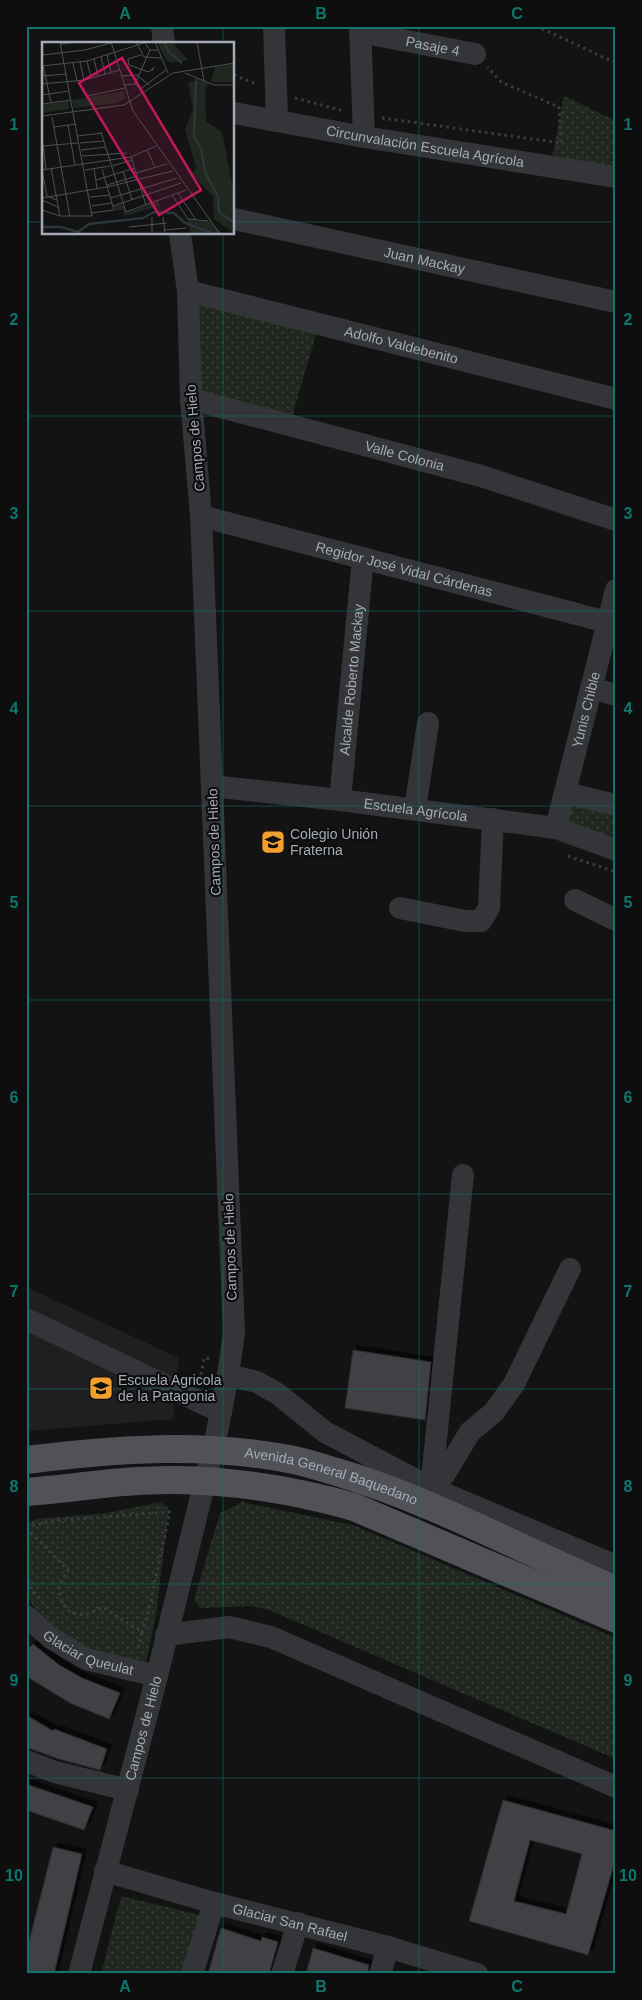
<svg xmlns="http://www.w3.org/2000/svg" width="642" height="2000" font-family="Helvetica,sans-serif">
<defs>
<pattern id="grass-dots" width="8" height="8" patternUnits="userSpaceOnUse" patternTransform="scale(1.25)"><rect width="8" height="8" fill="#1f271f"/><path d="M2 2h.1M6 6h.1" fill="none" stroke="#3d443d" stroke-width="1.8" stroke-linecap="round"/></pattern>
<filter id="shadow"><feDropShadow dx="4.5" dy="-4.5" stdDeviation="0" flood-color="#0009"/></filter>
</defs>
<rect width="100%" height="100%" fill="#131314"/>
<path fill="#1f1f21" d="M26 1287 179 1358 173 1419 26 1431Z"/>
<path fill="url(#grass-dots)" d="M564 96 616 121V167L552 158Z
M193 298 317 331 292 417 197 393Z
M572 805 616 812V841L575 827 569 820Z
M160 1502 168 1508V1516L156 1615 145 1667 120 1665 52 1628 33 1607 26 1592V1524L37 1519 107 1513Z
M242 1502 353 1525 616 1638V1759L269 1610 252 1606 200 1608 194 1599 220 1513Z
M121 1896 204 1916 185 1974H101Z"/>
<path fill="#3f4144" stroke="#2d2d30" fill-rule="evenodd" filter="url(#shadow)" d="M353 1350 431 1362 425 1420 345 1408Z
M33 1644 59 1665 82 1678 120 1693 109 1719 70 1703 26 1676V1651Z
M26 1715 53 1731 54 1729 107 1749 100 1770 59 1759 26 1747Z
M26 1784 93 1807 84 1830 26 1810Z
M503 1800 616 1831V1857L588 1955 469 1921ZM530 1840 582 1854 566 1914 514 1901Z
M53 1847 82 1854 54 1974H26V1954Z
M221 1928 261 1941 262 1937 278 1942 269 1974H208Z
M313 1948 369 1965 367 1974H306Z"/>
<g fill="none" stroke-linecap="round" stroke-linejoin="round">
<path stroke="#3a3c40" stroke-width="3" stroke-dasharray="2.5 4" stroke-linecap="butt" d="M536 26 616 63
M234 75 258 85
M295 98 344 111
M382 118 561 143 559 107 501 82 487 67
M568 856 616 872
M200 1381 204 1358 212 1359
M26 1527 51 1521 170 1512 148 1613 142 1632
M26 1528 68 1570 59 1586C59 1614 81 1622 102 1607L142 1632 137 1652
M26 1574 31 1589 43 1603"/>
<g stroke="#343539" stroke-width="22">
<path d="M162 26 164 44"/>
<path d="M274 26 277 121"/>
<path d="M360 26 364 137"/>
<path id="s1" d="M360 32 475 54"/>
<path id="s2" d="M234 113 364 137 616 177"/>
<path id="s3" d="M234 219 616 302"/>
<path id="s4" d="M188 291 616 399"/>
<path id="s5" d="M191 399 481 476 616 520"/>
<path id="s6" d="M201 516 607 622"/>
<path d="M591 688 616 695"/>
<path id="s7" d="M212 786 340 800 556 828 616 850"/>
<path d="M565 793 616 805"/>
<path id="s8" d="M340 800 363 558"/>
<path d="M415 809 428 723"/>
<path id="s9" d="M556 828 616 590"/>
<path d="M575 900 616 920"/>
<path d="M400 908 465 921H481L489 908 493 819"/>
<path d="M26 1319 221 1412"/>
<path d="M228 1375 257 1382 278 1394 325 1432 431 1488 616 1566"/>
<path d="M431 1488 463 1175"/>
<path d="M431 1488 444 1475 470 1432 494 1412 514 1384 570 1269"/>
<path id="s10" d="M26 1616 51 1638 86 1659 157 1676"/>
<path d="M166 1635 229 1627 271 1637 616 1787"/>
<path d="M26 1761 55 1772 128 1790"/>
<path id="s11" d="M105 1871 214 1903 388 1947 477 1974"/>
<path id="s12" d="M79 1974 157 1676 217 1432 228 1375 234 1333 201 516 191 399 188 291 180 234"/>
<path d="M192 1974 214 1903"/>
<path d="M282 1974 298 1923"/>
<path d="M380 1974 388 1947"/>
</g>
<g stroke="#505258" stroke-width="28">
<path id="s13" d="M26 1460C115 1449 206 1442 294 1460 308 1463 323 1468 337 1472 434 1501 523 1551 616 1590"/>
<path d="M26 1492C76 1488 128 1479 178 1480 238 1481 297 1491 354 1507L616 1619"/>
</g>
</g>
<path fill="none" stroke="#0f766e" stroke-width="1" stroke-opacity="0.55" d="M223 26V44M419 26V1974M26 222H44M234 222H616M223 234V1974M26 416H616M26 611H616M26 806H616M26 1000H616M26 1194H616M26 1389H616M26 1584H616M26 1778H616"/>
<defs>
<g id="school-square" transform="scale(1.25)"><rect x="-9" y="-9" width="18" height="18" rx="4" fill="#f29f2d" stroke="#0e0e0f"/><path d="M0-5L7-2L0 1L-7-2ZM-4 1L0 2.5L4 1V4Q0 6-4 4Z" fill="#111"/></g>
</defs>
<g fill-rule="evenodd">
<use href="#school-square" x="273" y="842"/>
<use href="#school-square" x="101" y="1388"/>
</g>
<g text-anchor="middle" stroke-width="4.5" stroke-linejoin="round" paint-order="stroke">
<g font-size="14" fill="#a4abb5" stroke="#0e0e0f">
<text dy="5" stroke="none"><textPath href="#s1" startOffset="74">Pasaje 4</textPath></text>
<text dy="5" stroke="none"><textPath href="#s2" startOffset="194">Circunvalación Escuela Agrícola</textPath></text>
<text dy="5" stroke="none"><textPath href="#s3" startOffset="195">Juan Mackay</textPath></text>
<text dy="5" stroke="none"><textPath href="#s4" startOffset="220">Adolfo Valdebenito</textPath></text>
<text transform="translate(195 438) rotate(-95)" y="5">Campos de Hielo</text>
<text dy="5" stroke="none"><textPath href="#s5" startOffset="221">Valle Colonia</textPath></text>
<text dy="5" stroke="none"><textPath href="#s6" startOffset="210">Regidor José Vidal Cárdenas</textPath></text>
<text dy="5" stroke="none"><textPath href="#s8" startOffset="121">Alcalde Roberto Mackay</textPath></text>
<text dy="5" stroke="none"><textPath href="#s9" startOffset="122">Yunis Chible</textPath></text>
<text dy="5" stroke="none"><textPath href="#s7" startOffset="205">Escuela Agrícola</textPath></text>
<text transform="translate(214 842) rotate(-92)" y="5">Campos de Hielo</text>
<text transform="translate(230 1247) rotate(-92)" y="5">Campos de Hielo</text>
<text dy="5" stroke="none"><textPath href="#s13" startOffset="309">Avenida General Baquedano</textPath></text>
<text dy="5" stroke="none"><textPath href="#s10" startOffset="74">Glaciar Queulat</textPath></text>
<text dy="5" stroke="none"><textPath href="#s12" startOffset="254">Campos de Hielo</textPath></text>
<text dy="5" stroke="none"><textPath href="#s11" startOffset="192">Glaciar San Rafael</textPath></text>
</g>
<g font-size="14" fill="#a4abb5" stroke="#0e0e0f" text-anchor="start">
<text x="290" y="839">Colegio Unión<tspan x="290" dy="16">Fraterna</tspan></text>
<text x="118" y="1385">Escuela Agricola<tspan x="118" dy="16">de la Patagonia</tspan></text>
</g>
</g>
<g transform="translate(42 42)">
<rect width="192" height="192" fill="#131314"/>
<path d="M192 22V40H169L173 25ZM82 49 84 56 75 61 32 66 30 58ZM27 59V67L0 71V63ZM116 159 118 164 82 174 81 168 73 169 72 164 80 162 85 171ZM145 178 168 179 180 192H149Z" fill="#1f271f"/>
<path d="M115 0H130L146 18 130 21 124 18ZM159 38 166 41 163 49 164 79 180 90 192 152V191L172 177 171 154 149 132 154 125 143 87 151 68 146 40Z" fill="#1f271f"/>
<path fill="none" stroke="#2b353a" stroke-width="2.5" d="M122 0 127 10 140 21M154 37 152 95 159 106 163 130 176 155 177 170 193 181M0 185H19L36 190 47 182 101 176 112 170 132 171 143 181 172 192"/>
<path fill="none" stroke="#4d5054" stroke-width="1" d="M18 0 50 174M69 0 91 69 178 192M94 0 102 15 119 16M113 0 126 31M155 0 162 39M103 1 108 8H116M19 2 36 0M0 13 43 8 69 1M65 13 69 30M99 13 86 17 87 23 107 30 112 25 110 29M59 15 63 32M52 17 56 34M45 19 49 36M38 20 42 38M31 21 35 39M1 23 9 61M0 24 45 19 105 0M143 31 172 43H193M0 34 24 32M80 34 95 33 107 43M0 42 42 38 78 28M93 42 108 8M82 43 93 42 99 47M97 48 124 28M0 53 27 49M45 54 83 46M0 62 29 58M0 74 82 63 131 31 193 21M10 75 28 175M26 83 33 123M12 85 34 82M59 90 84 170 144 148M36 94 60 91M38 101 62 99M1 103 4 127M0 104 36 101M39 108 64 105M105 108 113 125M40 114 85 111M89 115 104 163M70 124 90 118M9 126 18 174M52 127 55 146M60 127 72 168M43 128 68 124M81 129 90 158M94 131 125 122M54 138 93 126M65 143 95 134M136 151 154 178M130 153 146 177 166 179M48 155 68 153M0 156 65 145 131 129M69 156 135 136M0 158 16 165M15 158 5 154 0 128 89 115 114 104M50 164 70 161M71 164 139 141M0 168 18 174H50M49 171 72 168M110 175V192M121 175 123 192M87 185 125 181M123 188 144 186"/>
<path fill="#c2185b" fill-opacity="0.15" stroke="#c2185b" stroke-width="2.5" d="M80 16 159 148 117 173 37 41Z"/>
<rect width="192" height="192" fill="none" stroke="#a4abb5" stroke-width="2.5"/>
</g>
<rect width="642" height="2000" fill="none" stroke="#0e0e0f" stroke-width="55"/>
<rect x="28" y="28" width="586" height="1944" fill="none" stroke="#0f766e" stroke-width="2"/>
<g font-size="16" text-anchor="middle" font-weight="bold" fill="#0f766e">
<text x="125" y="19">A</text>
<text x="321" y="19">B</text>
<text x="517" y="19">C</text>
<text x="14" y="130">1</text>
<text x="628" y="130">1</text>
<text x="14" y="325">2</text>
<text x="628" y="325">2</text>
<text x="14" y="519">3</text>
<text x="628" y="519">3</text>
<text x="14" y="714">4</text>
<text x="628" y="714">4</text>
<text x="14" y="908">5</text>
<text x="628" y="908">5</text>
<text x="14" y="1103">6</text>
<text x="628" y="1103">6</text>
<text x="14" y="1297">7</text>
<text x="628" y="1297">7</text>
<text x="14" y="1492">8</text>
<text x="628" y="1492">8</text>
<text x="14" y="1686">9</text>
<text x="628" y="1686">9</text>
<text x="14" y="1881">10</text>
<text x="628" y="1881">10</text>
<text x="125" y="1992">A</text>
<text x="321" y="1992">B</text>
<text x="517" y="1992">C</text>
</g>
</svg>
